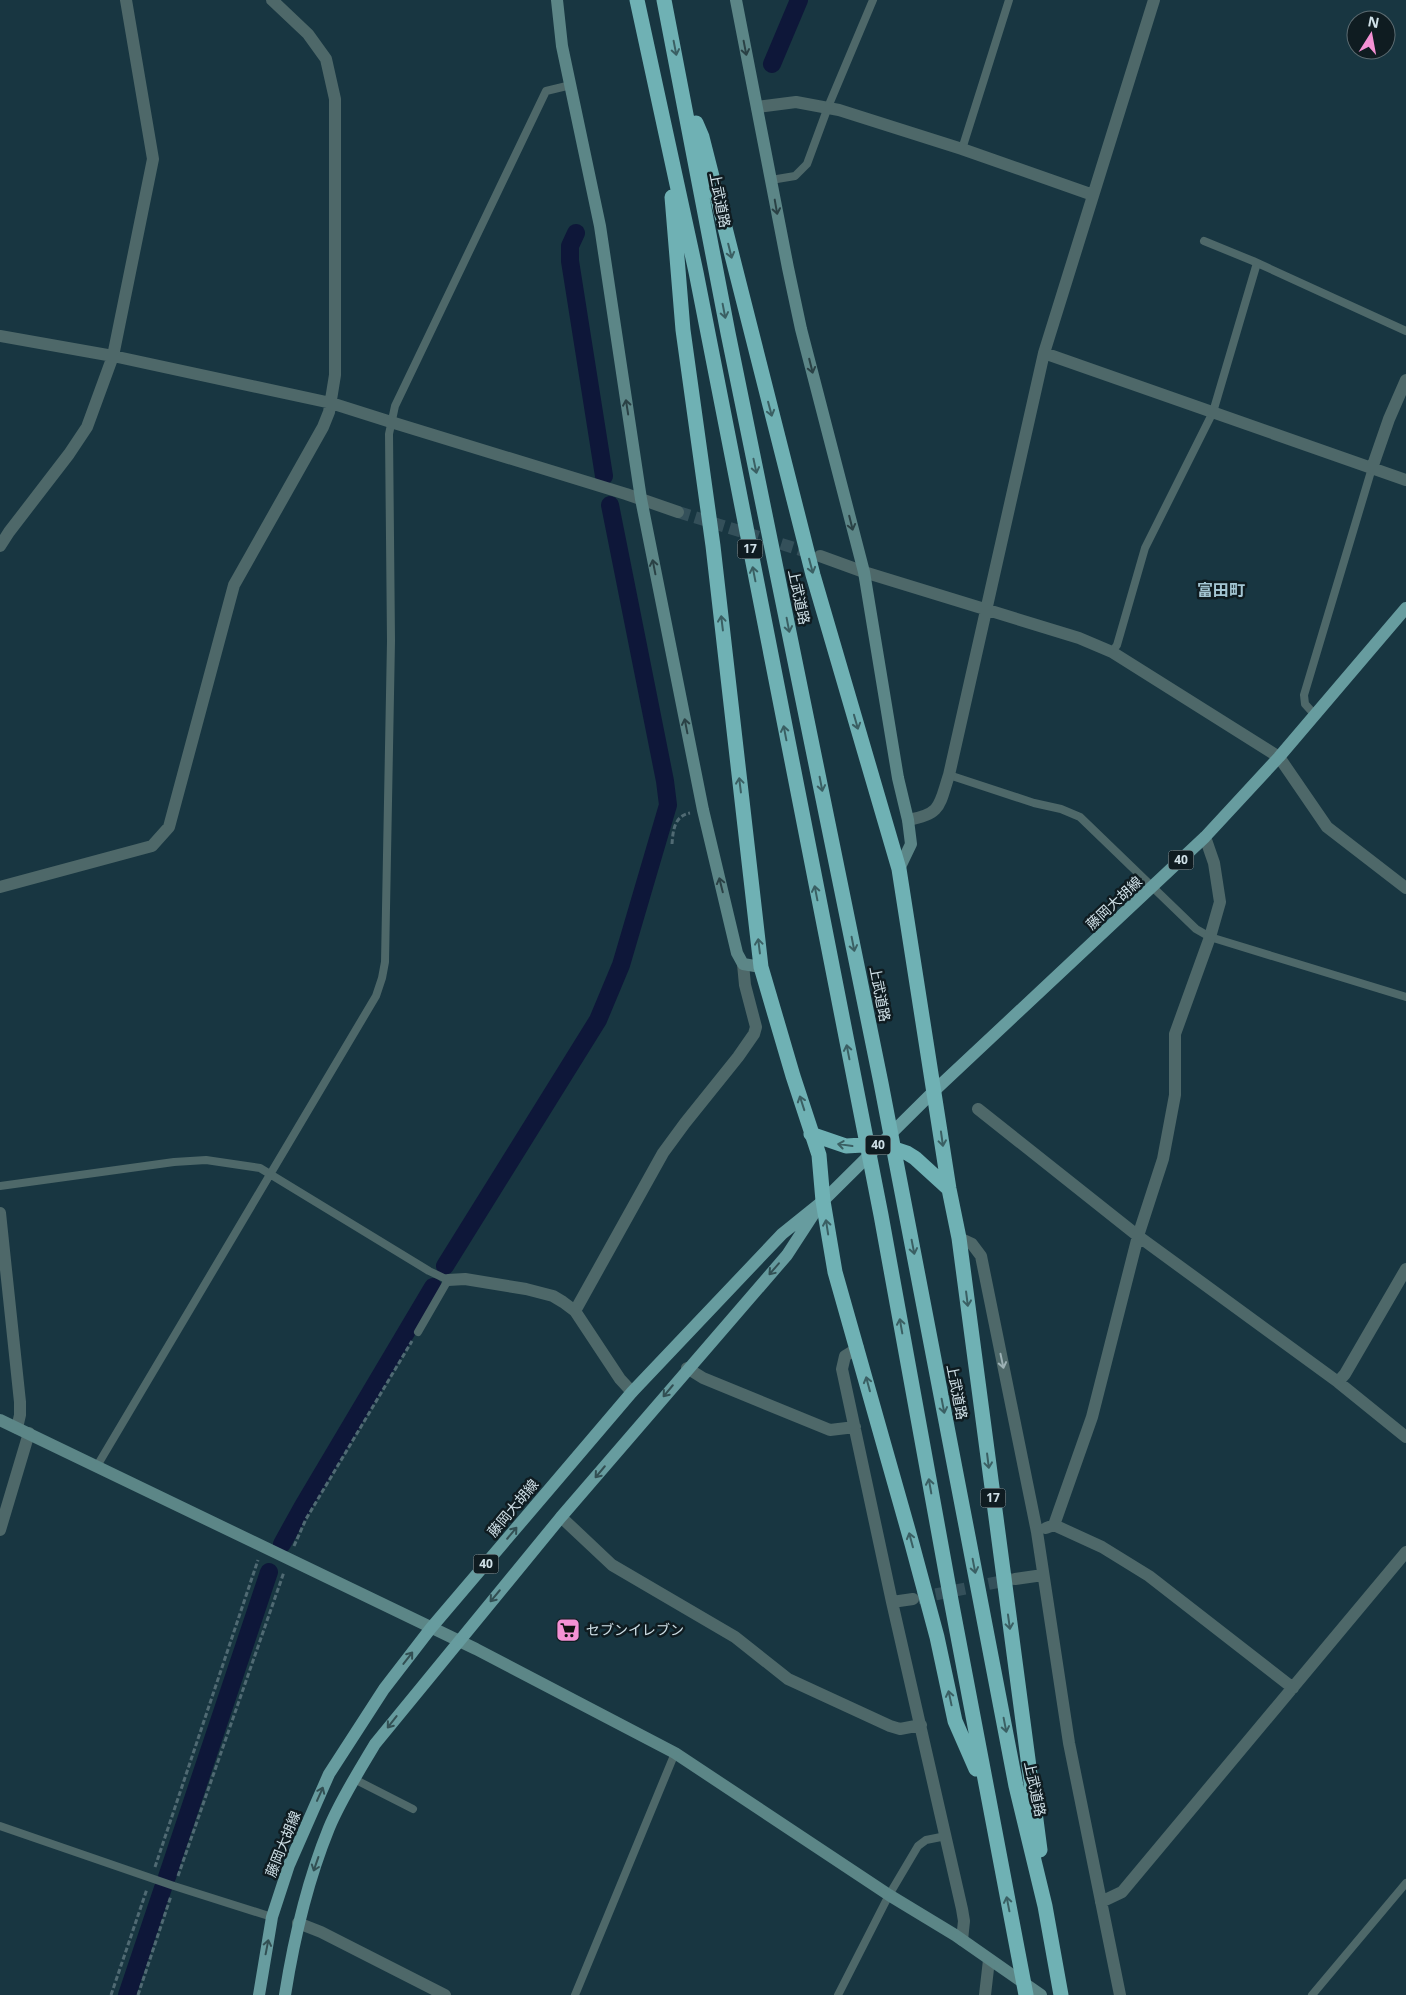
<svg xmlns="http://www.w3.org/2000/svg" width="1406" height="1995" font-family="'Open Sans','Noto Sans JP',sans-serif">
<rect width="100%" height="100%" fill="#183641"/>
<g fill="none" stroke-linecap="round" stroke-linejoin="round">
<path stroke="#0e1739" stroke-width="18" d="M772 64 799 0
M576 233 570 246V261L604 476
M445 1266 598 1020 621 965 668 805 665 781 610 505
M282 1544 303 1506 433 1287
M167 1877 269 1572
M127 1995 163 1888"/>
<path stroke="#34505a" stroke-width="12" stroke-dasharray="12 6" stroke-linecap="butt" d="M678 512 814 554
M918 1598 1013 1579"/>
<path stroke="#506a73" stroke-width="3" stroke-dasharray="5 2.5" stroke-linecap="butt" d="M672 844C673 831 674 816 690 813
M294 1546 306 1519 412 1341
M155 1867 258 1560
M178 1876 284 1572
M111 1995 147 1889
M138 1995 171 1896"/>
<path stroke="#4e6869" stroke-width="8" d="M962 149 1009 0
M771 180 795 176 807 164 828 107 873 0
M1204 241 1253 261 1406 331
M1112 652 1117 645 1145 548 1213 412 1257 263
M1315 715 1305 704 1304 695 1372 468
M949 775 1034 803 1061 809 1080 817 1196 929 1210 937 1406 997
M0 1186 174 1162 206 1160 260 1168 429 1271 448 1280 418 1332
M97 1466 376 996 382 978 385 962 391 641 389 434 395 406 546 91 571 85
M354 1779 413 1809
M0 1826 174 1886 272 1917
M575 1995 675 1753
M838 1995 889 1895 918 1846 926 1840 946 1836
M1312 1995 1406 1883"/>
<path stroke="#4e6869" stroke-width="12" d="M757 107 796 102 839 110 962 149 1093 195
M0 336 113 356 331 403 391 422 626 494 678 512
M1044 353 1406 480
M1372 468 1389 419 1406 380
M0 546 9 532 69 454 87 427 113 356 153 159 126 0
M820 556 864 572 1079 638 1112 652 1279 757 1327 827 1406 888
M908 820C942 814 939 805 949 775L1044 353 1154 0
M0 887 152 846 169 827 234 585 323 427 329 412 335 375V99L326 59 308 34 272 0
M978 1109 1138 1236 1338 1382 1406 1437
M0 1213 20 1402V1415L17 1428
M959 1238 972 1244 981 1256 1037 1532 1069 1743 1120 1995
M448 1280 465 1279 526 1289 553 1296 563 1302 575 1311 620 1379 632 1392
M575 1311 663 1153 685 1123 738 1057 754 1034 756 1027 745 985 743 964
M858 1348 845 1356 842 1369 892 1602 962 1909 964 1921 962 1940
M687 1368 703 1378 830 1430 855 1427
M1338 1382 1345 1374 1406 1269
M561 1517 612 1565 735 1637 788 1679 890 1726 900 1729 921 1725
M1054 1525 1092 1417 1138 1236 1163 1159 1175 1095V1034L1210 937 1220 902 1214 863 1205 837
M1046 1528 1054 1525 1102 1547 1149 1576 1293 1688
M0 1530 29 1433
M1015 1579 1043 1575
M892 1602 913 1599
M1101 1902 1122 1892 1406 1552
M298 1923 321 1932 445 1995
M985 1995 989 1960"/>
<path stroke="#5c8687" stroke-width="12" d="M557 0 562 46 600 226 641 499 703 810 737 953 743 964 761 967
M736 0 788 268 801 329 864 572 898 778 908 820 911 844 899 869
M0 1420 476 1649 675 1753 889 1895 955 1935 1041 1995"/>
<path stroke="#679c9f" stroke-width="12" d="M259 1995 272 1917 289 1865 329 1774 384 1689 431 1628 632 1392 782 1234 823 1201 934 1091 1205 837 1279 757 1406 608
M285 1995C294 1938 307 1882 329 1828 341 1799 359 1771 375 1744L561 1517 787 1255 815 1212"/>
<path stroke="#6fb1b4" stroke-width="15" d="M637 0 696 272 881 1215 951 1600 1026 1995
M664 0 728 333 881 1083 1016 1786 1045 1906 1061 1995
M696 123 702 137 813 575 899 869 949 1189 959 1238 1040 1850
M672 197 683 330 713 546 761 967 793 1076 819 1155 823 1201 835 1272 912 1544 937 1637 955 1721 976 1769
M811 1134 846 1146 880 1144 907 1153 915 1158 949 1189"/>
</g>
<defs><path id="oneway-shaft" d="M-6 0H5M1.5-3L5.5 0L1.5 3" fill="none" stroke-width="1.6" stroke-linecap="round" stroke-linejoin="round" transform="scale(1.25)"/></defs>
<g stroke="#3a5f63">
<use href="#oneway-shaft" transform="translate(675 48) rotate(79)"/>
<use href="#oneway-shaft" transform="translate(730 251) rotate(76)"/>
<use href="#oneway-shaft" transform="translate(724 311) rotate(79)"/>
<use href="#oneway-shaft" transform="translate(770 409) rotate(75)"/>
<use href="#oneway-shaft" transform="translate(755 466) rotate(78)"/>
<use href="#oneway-shaft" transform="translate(811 566) rotate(75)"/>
<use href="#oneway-shaft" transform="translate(754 574) rotate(-101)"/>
<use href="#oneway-shaft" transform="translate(722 623) rotate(-97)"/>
<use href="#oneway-shaft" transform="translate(788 625) rotate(79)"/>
<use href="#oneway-shaft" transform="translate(856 722) rotate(74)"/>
<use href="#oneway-shaft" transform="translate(785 733) rotate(-101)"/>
<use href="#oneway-shaft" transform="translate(821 784) rotate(79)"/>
<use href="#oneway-shaft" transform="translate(740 785) rotate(-97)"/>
<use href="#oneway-shaft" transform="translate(816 893) rotate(-101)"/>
<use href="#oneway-shaft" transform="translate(853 944) rotate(79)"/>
<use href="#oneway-shaft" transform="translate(759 946) rotate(-97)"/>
<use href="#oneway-shaft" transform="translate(848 1052) rotate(-101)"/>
<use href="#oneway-shaft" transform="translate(802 1103) rotate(-108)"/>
<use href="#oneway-shaft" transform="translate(942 1139) rotate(82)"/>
<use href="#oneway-shaft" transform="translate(845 1145) rotate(-172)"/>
<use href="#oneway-shaft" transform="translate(827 1227) rotate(-99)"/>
<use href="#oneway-shaft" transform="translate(913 1247) rotate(79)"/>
<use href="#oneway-shaft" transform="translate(967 1299) rotate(83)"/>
<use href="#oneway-shaft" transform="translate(901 1326) rotate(-100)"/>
<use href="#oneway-shaft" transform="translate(868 1384) rotate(-105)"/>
<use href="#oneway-shaft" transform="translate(943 1406) rotate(79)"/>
<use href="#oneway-shaft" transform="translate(988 1461) rotate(83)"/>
<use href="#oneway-shaft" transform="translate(930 1486) rotate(-100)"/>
<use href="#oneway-shaft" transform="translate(911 1540) rotate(-105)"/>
<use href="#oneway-shaft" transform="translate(974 1566) rotate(79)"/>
<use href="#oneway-shaft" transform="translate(1009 1622) rotate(82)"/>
<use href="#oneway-shaft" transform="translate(950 1698) rotate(-102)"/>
<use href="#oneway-shaft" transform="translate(1005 1725) rotate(79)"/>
<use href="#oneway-shaft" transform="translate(1008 1904) rotate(-101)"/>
</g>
<g stroke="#2a4145">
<use href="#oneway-shaft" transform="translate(745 48) rotate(79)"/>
<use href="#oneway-shaft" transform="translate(776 207) rotate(80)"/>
<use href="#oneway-shaft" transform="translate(811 366) rotate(76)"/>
<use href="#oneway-shaft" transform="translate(627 407) rotate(-99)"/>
<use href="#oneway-shaft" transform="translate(851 523) rotate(76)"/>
<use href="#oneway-shaft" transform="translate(654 567) rotate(-101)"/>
<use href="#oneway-shaft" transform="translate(686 726) rotate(-101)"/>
<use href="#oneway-shaft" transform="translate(721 885) rotate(-104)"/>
</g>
<g stroke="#324f53">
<use href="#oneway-shaft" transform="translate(774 1269) rotate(131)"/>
<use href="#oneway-shaft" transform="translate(668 1391) rotate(130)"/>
<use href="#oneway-shaft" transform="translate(600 1472) rotate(130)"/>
<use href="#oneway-shaft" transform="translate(512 1533) rotate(-50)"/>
<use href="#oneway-shaft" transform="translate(495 1596) rotate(130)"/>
<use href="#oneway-shaft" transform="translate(408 1658) rotate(-52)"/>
<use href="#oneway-shaft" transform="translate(392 1722) rotate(128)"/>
<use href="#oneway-shaft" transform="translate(320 1794) rotate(-66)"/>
<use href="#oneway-shaft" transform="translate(316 1864) rotate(109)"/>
<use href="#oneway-shaft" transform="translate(267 1947) rotate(-79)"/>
</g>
<use stroke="#9cb1b5" href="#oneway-shaft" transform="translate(1002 1361) rotate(78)"/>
<defs>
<g id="supermarket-square" transform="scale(1.25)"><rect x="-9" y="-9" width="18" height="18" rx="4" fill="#f491d4" stroke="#0f1c21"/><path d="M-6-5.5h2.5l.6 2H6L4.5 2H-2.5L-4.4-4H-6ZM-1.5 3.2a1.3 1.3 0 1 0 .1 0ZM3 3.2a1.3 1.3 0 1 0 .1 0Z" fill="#111"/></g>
</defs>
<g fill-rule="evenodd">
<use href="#supermarket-square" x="568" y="1630"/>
</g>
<g text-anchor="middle" stroke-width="5" stroke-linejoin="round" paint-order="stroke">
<g fill="#0f1c21" stroke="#96a6ac" stroke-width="1">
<rect x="737.5" y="539.5" width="25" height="19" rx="4"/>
<rect x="1168.5" y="850.5" width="25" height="19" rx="4"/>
<rect x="865.5" y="1135.5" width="25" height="19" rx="4"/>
<rect x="980.5" y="1488.5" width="25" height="19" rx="4"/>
<rect x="473.5" y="1554.5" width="25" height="19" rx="4"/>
</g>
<g font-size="12" font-weight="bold" fill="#d0e1e8">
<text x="750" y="553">17</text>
<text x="1181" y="864">40</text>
<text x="878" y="1149">40</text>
<text x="993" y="1502">17</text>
<text x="486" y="1568">40</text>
</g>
<g font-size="14" fill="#d0e1e8" stroke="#0f1c21">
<text transform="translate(720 200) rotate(79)" y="5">上武道路</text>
<text transform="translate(799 597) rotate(78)" y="5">上武道路</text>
<text transform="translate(1114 903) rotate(-43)" y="5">藤岡大胡線</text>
<text transform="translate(880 994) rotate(79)" y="5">上武道路</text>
<text transform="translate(957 1392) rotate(79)" y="5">上武道路</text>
<text transform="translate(513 1508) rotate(-50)" y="5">藤岡大胡線</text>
<text transform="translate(1035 1789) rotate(78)" y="5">上武道路</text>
<text transform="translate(283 1844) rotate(-68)" y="5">藤岡大胡線</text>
</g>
<g font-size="14" fill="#d0e1e8" stroke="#0f1c21" text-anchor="start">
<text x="586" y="1635">セブンイレブン</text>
</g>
<g font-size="16" font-weight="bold" fill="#a4c6d3" stroke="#0f1c21">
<text x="1221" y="596">富田町</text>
</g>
</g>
<g transform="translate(1371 35) rotate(11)"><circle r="24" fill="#0f1c21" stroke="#5c6b71"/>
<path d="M0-4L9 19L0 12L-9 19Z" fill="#f491d4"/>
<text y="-8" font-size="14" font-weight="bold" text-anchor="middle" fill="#d0e1e8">N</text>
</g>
</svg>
